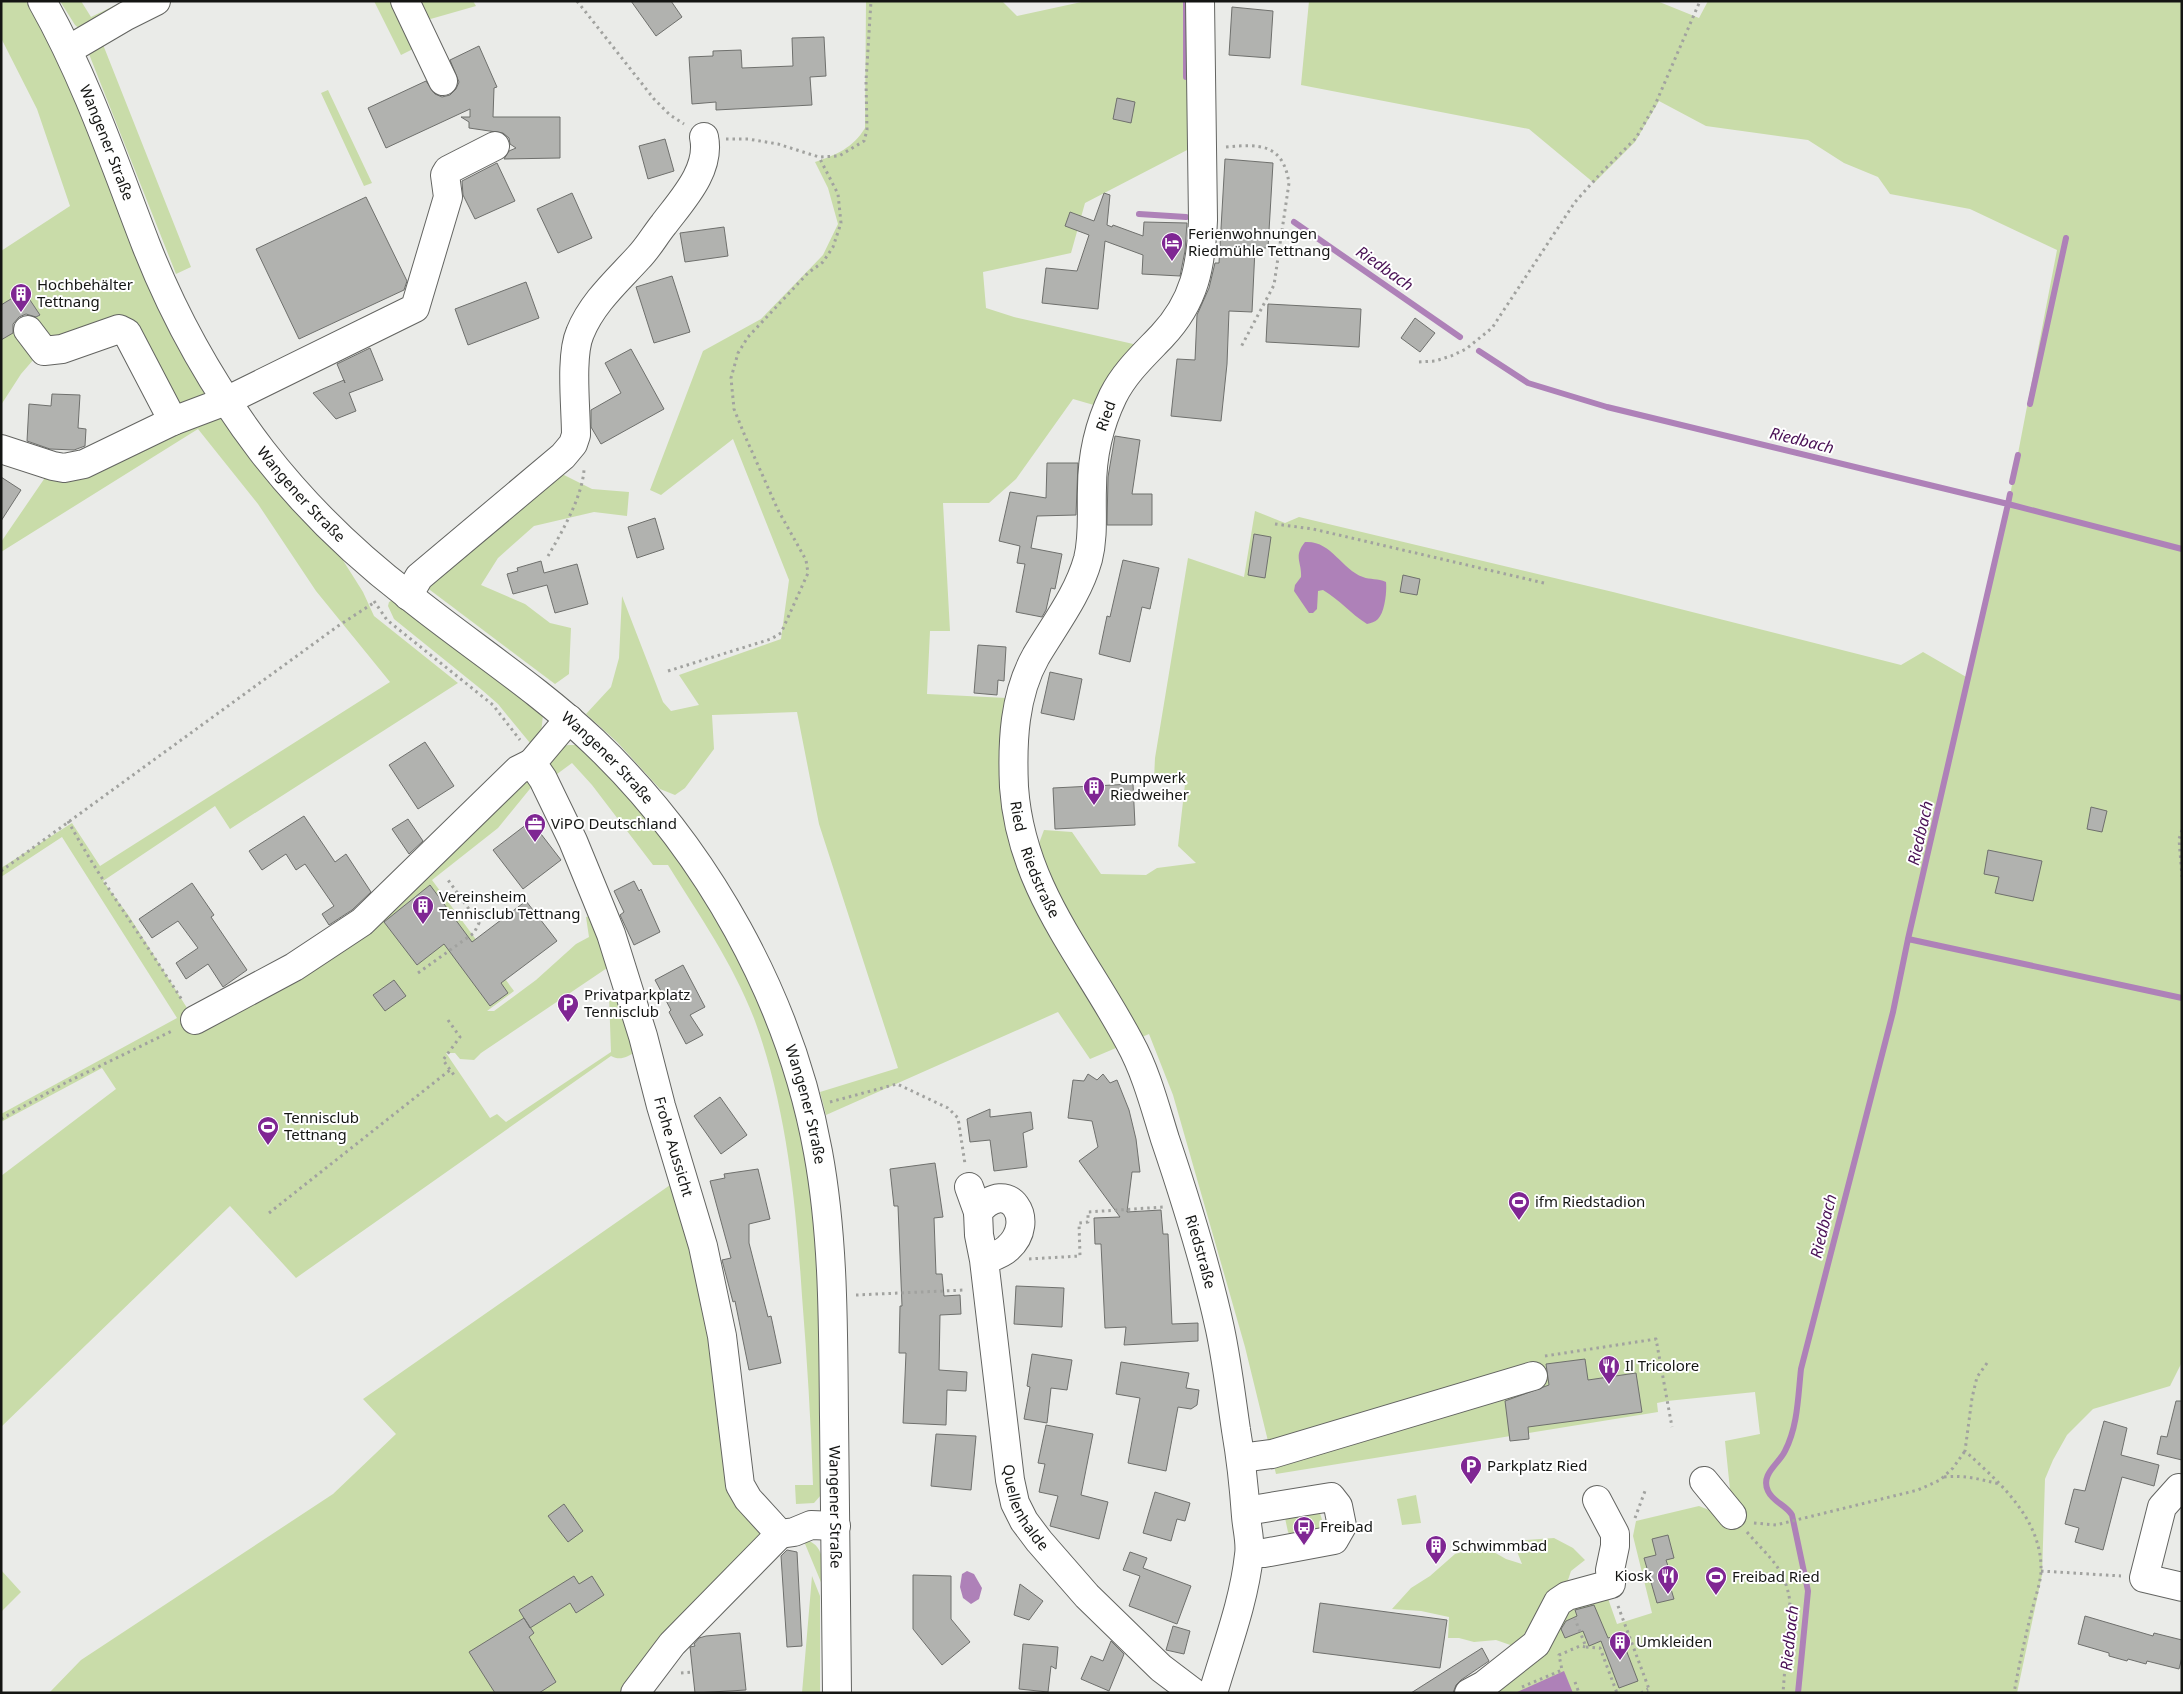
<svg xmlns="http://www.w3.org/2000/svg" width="2183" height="1694" font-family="'Noto Sans',sans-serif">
<rect width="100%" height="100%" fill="#eaebe8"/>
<path fill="#c9dca9" d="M1 1H26L60 63 155 302 175 343 213 406 339 554 363 592 374 616 458 683 230 829 215 806 103 881 129 916 194 1019 358 938 394 910 386 898 518 770 538 779 498 828 432 880 514 991 487 1011H494L536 980 576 944 589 937 586 917 596 915 610 966 481 1053 474 1060 460 1059 455 1053H446L490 1118 497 1114 506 1122 611 1052 609 995 620 994 635 1052C627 1057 620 1061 611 1056L296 1278 230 1206 1 1427V1176L116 1089 102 1068 1 1122V1114L177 1018 62 837 1 877V868L72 823 100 866 390 682 316 591 258 504 198 429 1 552V542L53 466 173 421 127 333 61 356 27 323 40 315 24 291 1 305V251L70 206 37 109 1 38Z
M60 1H81L91 17 124 1H142L81 30 75 25Z
M374 1H397L415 48 401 55Z
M410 1H473L476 6 420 22Z
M866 1H1002L1017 16 1086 1H1192L1191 148 1085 203 1071 253 983 272 986 308 1014 317 1151 348 1111 410 1073 399 1016 479 989 503H943L950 631H930L927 694 1007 698 1038 846 1044 830 1072 832 1101 874 1146 875 1157 868 1196 863 1178 846 1185 784 1154 779 1155 758 1188 558 1244 577 1255 511 1285 523 1299 517 1613 592 1901 665 1923 652 1968 678 2007 511 2057 250 1970 209 1890 194 1878 177 1844 163 1808 140 1706 126 1659 101 1635 142 1594 183 1529 129 1301 85 1309 1H1657L1699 18 1708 1H2182V1362L2170 1386 2093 1409 2067 1435 2053 1460 2045 1479 2042 1575 2017 1693H1477L1557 1613 1605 1590 1617 1624 1652 1613 1633 1536 1636 1521 1699 1506 1719 1514 1732 1509 1725 1441 1760 1434 1755 1392 1667 1401 1657 1403 1658 1412 1276 1474 1245 1347 1173 1095 1149 1034 1090 1059 1058 1012 826 1115 820 1092 898 1068 819 824 797 712 712 715 714 749 685 788 675 795 660 789 617 742 586 714 611 687 619 658 622 596 663 702 671 711 699 705 679 675 781 639 789 580 733 439 661 495 650 490 703 351 761 319 823 255 838 224 828 188 815 162C836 155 853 148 865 128Z
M100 37 191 267 176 274 87 49Z
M328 90 372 183 364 186 321 93Z
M15 331 34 359 21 374 1 405V340Z
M552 469 592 489 629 492 627 516 594 512 534 526 498 558 481 585 525 604 550 623 571 628 569 674 555 684 426 587Z
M393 600 504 683 543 715 541 733 535 742 530 743 498 704 482 690 394 619 388 606 389 602Z
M569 745H576L584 749C606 773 629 796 650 822 729 921 790 1048 809 1174 825 1280 822 1389 821 1495L814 1503 796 1504 795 1485H813C811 1422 807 1359 802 1296 796 1204 787 1109 755 1021 734 965 699 915 668 865H653L592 785 572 763 549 780C546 765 554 757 562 746Z
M683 1176 740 1485 772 1535 630 1693H49L81 1660 333 1494 396 1434 363 1399Z
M1416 1495 1421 1523 1402 1525 1397 1499Z
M1319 1510 1323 1523 1321 1533 1292 1537 1288 1532 1285 1518Z
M1554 1538 1573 1548 1585 1560 1571 1571 1565 1589 1544 1603 1516 1647 1496 1640 1474 1642 1459 1638H1448L1449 1617 1421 1611 1392 1609 1411 1588 1430 1576 1455 1554 1473 1549 1492 1551 1506 1559 1522 1564 1514 1544 1526 1540Z
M803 1539C827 1544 823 1568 823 1587Z
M1 1570 21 1592 1 1612Z
M812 1576 820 1596V1693H802Z"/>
<path fill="#ae81b8" d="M1305 542C1331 540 1341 569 1363 577 1370 580 1378 578 1386 582 1387 591 1385 612 1378 619 1375 622 1371 623 1367 624 1351 614 1340 600 1323 590L1318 591 1317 609 1313 613H1309L1294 591 1295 585 1301 577C1302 562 1293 557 1305 542Z
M967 1571 974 1574 982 1588 979 1599 971 1604 963 1598 960 1587 962 1574Z
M1564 1671 1573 1693H1515Z"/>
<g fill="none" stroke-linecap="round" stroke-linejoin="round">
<path stroke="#ae81b8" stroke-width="6" d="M1186 77V1
M1139 214 1186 217
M1294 222 1460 337
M1479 351 1528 383 1607 407 2008 504 1908 939 1893 1012 1801 1369C1798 1396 1798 1426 1785 1451 1779 1464 1760 1474 1768 1491 1773 1502 1786 1505 1792 1515L1808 1591 1798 1693
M2030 404 2066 238
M2012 482 2018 455
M2010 494 2008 504 2182 549
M1908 939 2182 998"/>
</g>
<path fill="#b1b2af" stroke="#6f706d" d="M631 1H671L682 17 656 36Z
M1232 7 1273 11 1270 58 1229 55Z
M824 37 826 76 810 77 812 105 716 110V102L692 104 689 57 713 56V51L741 50 742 68 793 66 792 38Z
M479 46 497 87 494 88 493 117H560V158L504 159 509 151 516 148 510 144 509 138 503 133 469 128V122L461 117H470V109L386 148 368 108 426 81 435 94 442 97 450 95 456 89 459 82 450 60Z
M1117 98 1135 102 1131 123 1113 119Z
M665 139 674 171 648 179 639 146Z
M1225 159 1273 163 1268 248H1255L1252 312 1229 311 1227 364 1221 421 1171 416 1177 359 1195 360 1197 315 1209 288 1215 263H1219Z
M497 163 515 201 475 219 463 195 462 181Z
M572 193 592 238 558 253 537 209Z
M1104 193 1110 195 1107 225 1112 227 1113 225 1143 236 1144 222 1187 223 1185 251 1180 276 1142 274 1143 255 1105 241 1098 309 1042 303 1046 268 1077 271 1089 235 1065 226 1070 212 1094 221Z
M366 197 407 281 404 290 299 339 256 249Z
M724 227 728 256 685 262 680 233Z
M672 276 690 332 654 343 636 287Z
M526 282 539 318 468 345 455 309Z
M24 291 40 315 36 317 26 314 19 317 13 324V333L1 340V305Z
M1268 304 1361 309 1359 347 1266 342Z
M1415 318 1435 333 1420 352 1401 338Z
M370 348 383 380 349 393 356 411 336 419 313 393 344 380 345 383 337 364Z
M631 349 664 409 601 444 591 427V410L621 393 605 363Z
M52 394 80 395 78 428 86 429 85 446 74 450 50 449 27 441 29 404 51 406Z
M1115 436 1140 440 1132 494H1152V525H1107L1108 477Z
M1047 463H1078L1076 515 1037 516 1031 548 1062 554 1055 589 1051 588 1046 610 1042 617 1016 612 1025 564 1017 563 1020 546 999 541 1010 492 1046 498Z
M1 477 21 490 1 521Z
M655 518 664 549 637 558 628 527Z
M1254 534 1271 537 1265 578 1248 575Z
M1123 560 1159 568 1150 609 1142 607 1130 662 1099 654 1107 616 1110 617Z
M541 561 544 573 577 564 588 604 555 613 547 585 513 594 507 574 518 571 517 568Z
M1403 575 1420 579 1417 595 1400 592Z
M978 645 1006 647 1004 681 998 680 997 695 974 693Z
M1050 672 1082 679 1074 720 1041 713Z
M425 742 454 786 418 809 389 765Z
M1133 784 1135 825 1055 829 1053 788Z
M2091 807 2107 811 2102 832 2087 829Z
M304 816 335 862 346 854 371 892 352 910 329 925 322 914 334 906 305 864 296 870 286 854 262 870 249 851Z
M408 819 423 841 409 854 392 829Z
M531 821 561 860 523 889 493 850Z
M1988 850 2042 861 2033 901 1995 893 1999 877 1984 874Z
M634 881 639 891 641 889 660 932 634 945 620 915 624 912 614 891Z
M192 883 214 915 211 917 247 970 223 987 208 964 186 979 176 963 198 948 178 921 152 938 139 919Z
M430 885 472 942 526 901 557 941 501 983 508 993 490 1006 444 944 417 965 384 922Z
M683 965 705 1007 690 1015 703 1035 686 1044 669 1012 671 1010 655 980Z
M394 980 406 996 385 1011 373 995Z
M1088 1074 1097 1080 1103 1074 1110 1083 1117 1080 1129 1110 1136 1139 1140 1172H1132L1127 1212 1161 1210 1163 1234H1168L1172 1324 1198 1323V1341L1124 1345 1126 1327 1105 1328 1101 1244H1095L1094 1218 1120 1217 1079 1161 1098 1147 1092 1121 1068 1118 1073 1080 1084 1081Z
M720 1097 747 1135 721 1154 694 1116Z
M990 1109V1117L1031 1112 1033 1129 1023 1133 1027 1167 994 1171 990 1140 970 1142 967 1119Z
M935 1163 943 1217 934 1218 936 1274H942L944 1296 960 1295 961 1314 940 1315 939 1370 967 1372 966 1391 947 1390 946 1425 903 1423 906 1353H899L900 1306H902L898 1206H894L890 1169Z
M758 1169 770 1219 749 1224V1243L768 1317 771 1316 781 1363 749 1370 735 1301 733 1302 722 1260 731 1258 710 1181 725 1178 724 1174Z
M1016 1286 1064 1288 1062 1327 1014 1324Z
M1032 1354 1072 1360 1067 1390 1051 1388 1047 1423 1024 1419 1030 1387 1027 1386Z
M1585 1359 1588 1380 1636 1373 1642 1412 1528 1427 1529 1439 1510 1441 1505 1401 1549 1385 1546 1364Z
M1121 1362 1189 1373 1186 1388 1199 1390 1197 1405 1191 1409 1178 1407 1166 1471 1128 1463 1140 1398 1116 1394Z
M2176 1401H2182V1460L2157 1454 2161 1436 2167 1437Z
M2104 1421 2127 1428 2121 1455 2159 1465 2154 1486 2122 1477 2103 1550 2075 1542 2079 1528 2065 1524 2074 1489 2085 1491Z
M1046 1425 1093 1434 1081 1495 1108 1502 1099 1539 1050 1526 1058 1496 1039 1492 1045 1464 1038 1463Z
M936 1434 976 1436 971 1490 931 1486Z
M1155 1492 1190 1503 1185 1521 1177 1519 1171 1541 1143 1533Z
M564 1504 583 1531 568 1542 548 1516Z
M1668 1535 1674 1558 1666 1560 1671 1575 1667 1576 1674 1599 1657 1603 1644 1558 1656 1555 1652 1539Z
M787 1550 797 1552 802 1646 787 1647 781 1556Z
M1130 1552 1147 1558 1143 1568 1191 1586 1177 1624 1129 1606 1140 1576 1123 1570Z
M913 1575 951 1576V1619L970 1642 942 1665 913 1629Z
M574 1576 579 1584 592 1576 604 1595 576 1613 570 1603 530 1628 519 1610Z
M1020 1584 1043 1601 1029 1620 1014 1615Z
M1320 1603 1447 1620 1440 1668 1313 1652Z
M1594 1605 1608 1638 1620 1634 1638 1681 1619 1688 1601 1641 1589 1646 1583 1631 1565 1638 1561 1629 1566 1621 1577 1616 1575 1610Z
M2085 1616 2153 1636 2154 1633 2182 1640V1657L2179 1669 2147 1661 2146 1664 2128 1659 2127 1661 2109 1656V1653L2078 1644Z
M524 1618 534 1633 529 1637 556 1682 539 1693H495L469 1652Z
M1173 1626 1190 1631 1184 1654 1166 1650Z
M740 1633 746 1690 695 1693 690 1647 695 1646 694 1644 699 1638 706 1636Z
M1111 1641 1124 1654 1109 1691 1081 1679 1091 1656 1103 1661Z
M1023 1644 1058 1647 1056 1669 1051 1666 1048 1692 1019 1689Z
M1482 1648 1489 1661 1461 1680 1456 1685 1453 1693H1411Z"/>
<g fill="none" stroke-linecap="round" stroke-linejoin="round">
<g stroke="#636461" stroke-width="30">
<g id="minor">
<path d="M405 1 443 81"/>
<path id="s1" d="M1200 1 1203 220C1201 266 1195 301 1162 336 1144 355 1125 372 1113 396 1099 425 1092 457 1092 488 1091 512 1094 535 1088 559 1078 595 1055 624 1036 656 1014 695 1012 742 1014 787 1021 889 1084 956 1130 1043 1146 1072 1155 1107 1165 1139 1186 1201 1206 1264 1220 1329 1227 1362 1231 1396 1236 1430 1241 1459 1244 1487 1246 1516 1247 1529 1251 1543 1249 1555 1244 1602 1226 1648 1213 1693"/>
<path d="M68 50 126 16 156 1"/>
<path d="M28 330 44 351 62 349 119 329 127 333 173 421"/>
<path d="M1 449 53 466 64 468 84 464 173 421 226 401 415 308 448 197 445 175 448 170 495 146"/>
<path d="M408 596 419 577 563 456 573 444 576 435C576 408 570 356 580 333 592 303 617 281 638 258 648 248 655 235 664 224 682 200 711 170 704 137"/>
<path id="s2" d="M569 719 532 763 543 779 573 841 596 897 611 934 643 1036 661 1106 703 1246 722 1336 740 1485 748 1499 780 1534 794 1532 811 1525 836 1526"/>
<path d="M195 1020 294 967 362 922 518 770 532 763"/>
<path d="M969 1187 978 1212"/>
<path id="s3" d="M984 1260C992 1257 1002 1254 1008 1248 1038 1221 1008 1175 978 1212L979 1235 984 1260 1010 1480 1015 1503 1024 1521 1039 1541 1087 1596 1161 1668 1194 1693"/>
<path d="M1241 1458 1272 1454 1533 1376"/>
<path d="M1704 1481 1732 1515"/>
<path d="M2179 1488 2162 1507 2144 1578 2182 1587"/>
<path d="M1246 1511 1331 1497 1338 1506 1342 1526 1334 1540 1264 1553H1250"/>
<path d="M635 1693 672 1644 780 1534"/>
<path d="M1469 1693 1484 1685 1536 1644 1558 1602 1567 1596 1611 1584 1610 1570 1615 1546V1534L1597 1500"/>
</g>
</g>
<g stroke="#636461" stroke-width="30">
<g id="major">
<path id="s4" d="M42 1C86 79 114 162 146 245 175 319 214 388 262 451 304 505 354 554 409 596 470 645 537 688 594 742 707 850 790 998 818 1152 834 1239 833 1328 834 1417 835 1509 836 1601 837 1693"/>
</g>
</g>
<path stroke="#a1a29f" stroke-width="3" stroke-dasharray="2.5 4" stroke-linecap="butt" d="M577 1 654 99 670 115 684 124
M726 139H748L778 144 819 157 839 156 864 141 867 130 866 81 871 1
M1226 147C1259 144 1283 143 1289 183L1274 285 1241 347
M1419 362 1435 361 1451 356 1466 349 1492 328 1575 202 1601 173 1636 138 1655 105 1700 1
M1275 524 1313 529 1544 583
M548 556C562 532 582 497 584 470
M374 601 387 620 493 705 520 740
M668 671 771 639 781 633 808 573 806 560 778 510 745 436 734 409 731 378 738 353 748 337 808 273 823 262 833 247 841 223 838 194 819 157
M68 821C102 883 144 940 182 1000
M2182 830 2179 839 2182 877
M1 871 338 626 375 602
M418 973 474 933 479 923 448 880
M448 1020 460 1037 443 1060 454 1075
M830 1102 897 1084 948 1108 958 1118 965 1164
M1 1119 67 1082 174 1030
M269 1213 450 1070
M1029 1259 1080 1256 1079 1223 1088 1222V1212L1164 1207
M856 1295 965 1290
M1545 1356 1656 1339 1672 1427
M1987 1363 1977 1377 1972 1398 1965 1451C1999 1482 2042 1519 2041 1570 2041 1582 2035 1598 2032 1610 2025 1638 2019 1665 2014 1693
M1944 1477C1964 1475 1980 1479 1999 1484
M1635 1518 1645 1491
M1754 1523 1776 1525 1918 1490 1940 1480 1953 1468 1965 1451
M1747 1532C1769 1558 1785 1567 1790 1602L1783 1693
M2041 1571 2121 1576
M1618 1606 1649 1689 1648 1693
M1586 1647 1600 1648 1617 1693
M681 1673 693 1672
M1575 1682 1579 1693
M1522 1687 1562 1670 1559 1655 1580 1646 1586 1647 1575 1619
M1641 1693 1648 1689"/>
<use href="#minor" stroke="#fff" stroke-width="28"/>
<use href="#major" stroke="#fff" stroke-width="28"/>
</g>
<defs>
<g id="hotel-pin" transform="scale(1.125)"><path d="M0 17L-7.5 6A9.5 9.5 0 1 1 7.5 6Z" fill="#7f2693" stroke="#fff"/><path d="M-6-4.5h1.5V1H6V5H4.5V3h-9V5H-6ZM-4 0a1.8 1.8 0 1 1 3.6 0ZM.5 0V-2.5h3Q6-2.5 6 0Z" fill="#fff"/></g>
<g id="building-pin" transform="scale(1.125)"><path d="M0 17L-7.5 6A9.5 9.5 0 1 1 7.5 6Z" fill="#7f2693" stroke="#fff"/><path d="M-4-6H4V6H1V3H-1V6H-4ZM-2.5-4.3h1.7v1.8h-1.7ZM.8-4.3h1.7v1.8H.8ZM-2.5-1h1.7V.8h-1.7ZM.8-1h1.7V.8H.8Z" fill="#fff"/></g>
<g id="office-pin" transform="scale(1.125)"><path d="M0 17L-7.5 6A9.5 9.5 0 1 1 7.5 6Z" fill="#7f2693" stroke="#fff"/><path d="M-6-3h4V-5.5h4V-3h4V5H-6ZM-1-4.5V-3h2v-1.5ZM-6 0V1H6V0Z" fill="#fff"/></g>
<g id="parking-pin" transform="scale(1.125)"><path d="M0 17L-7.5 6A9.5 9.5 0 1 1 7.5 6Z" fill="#7f2693" stroke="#fff"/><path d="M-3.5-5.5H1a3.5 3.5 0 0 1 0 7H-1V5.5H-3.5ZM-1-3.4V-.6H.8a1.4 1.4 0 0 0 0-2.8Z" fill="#fff"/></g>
<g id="stadium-pin" transform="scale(1.125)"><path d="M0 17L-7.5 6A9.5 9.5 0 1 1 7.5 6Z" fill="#7f2693" stroke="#fff"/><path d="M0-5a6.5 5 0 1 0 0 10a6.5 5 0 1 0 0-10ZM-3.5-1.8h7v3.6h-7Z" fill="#fff"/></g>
<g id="restaurant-pin" transform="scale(1.125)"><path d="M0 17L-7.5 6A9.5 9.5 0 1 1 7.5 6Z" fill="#7f2693" stroke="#fff"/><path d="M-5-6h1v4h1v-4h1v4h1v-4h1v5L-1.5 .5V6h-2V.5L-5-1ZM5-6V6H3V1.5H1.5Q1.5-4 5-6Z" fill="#fff"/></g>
<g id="bus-pin" transform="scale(1.125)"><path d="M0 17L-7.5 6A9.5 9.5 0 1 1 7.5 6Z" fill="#7f2693" stroke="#fff"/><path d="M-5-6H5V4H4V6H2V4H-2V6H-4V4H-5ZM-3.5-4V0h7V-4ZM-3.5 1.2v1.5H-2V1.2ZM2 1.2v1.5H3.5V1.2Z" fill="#fff"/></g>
</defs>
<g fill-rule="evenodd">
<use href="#hotel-pin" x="1172" y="243"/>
<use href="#building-pin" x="21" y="294"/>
<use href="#building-pin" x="1094" y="787"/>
<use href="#office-pin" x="535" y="824"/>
<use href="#building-pin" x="423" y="906"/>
<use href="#parking-pin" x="568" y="1004"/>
<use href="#stadium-pin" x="268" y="1127"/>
<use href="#stadium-pin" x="1519" y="1202"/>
<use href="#restaurant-pin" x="1609" y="1366"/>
<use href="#parking-pin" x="1471" y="1466"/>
<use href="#bus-pin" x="1304" y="1527"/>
<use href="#building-pin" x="1436" y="1546"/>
<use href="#restaurant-pin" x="1668" y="1576"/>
<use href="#stadium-pin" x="1716" y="1577"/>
<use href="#building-pin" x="1620" y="1642"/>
</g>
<g text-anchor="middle" stroke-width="4" stroke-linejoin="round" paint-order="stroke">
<g font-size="15" fill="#141513" stroke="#fff">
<text dy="5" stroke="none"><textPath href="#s4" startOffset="156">Wangener Straße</textPath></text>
<text transform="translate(1106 416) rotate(-70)" y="5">Ried</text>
<text dy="5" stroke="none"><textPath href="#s4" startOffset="561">Wangener Straße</textPath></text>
<text dy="5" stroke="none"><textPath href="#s4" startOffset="966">Wangener Straße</textPath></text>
<text dy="5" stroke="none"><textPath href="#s1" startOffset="864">Ried</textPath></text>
<text dy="5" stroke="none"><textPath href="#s1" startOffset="934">Riedstraße</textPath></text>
<text dy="5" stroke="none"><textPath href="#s4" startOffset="1371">Wangener Straße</textPath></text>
<text dy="5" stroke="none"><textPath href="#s2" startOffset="468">Frohe Aussicht</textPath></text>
<text dy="5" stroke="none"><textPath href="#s1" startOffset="1339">Riedstraße</textPath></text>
<text dy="5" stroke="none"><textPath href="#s4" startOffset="1776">Wangener Straße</textPath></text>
<text dy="5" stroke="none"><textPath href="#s3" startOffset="420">Quellenhalde</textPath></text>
</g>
<g font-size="15" fill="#141513" stroke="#fff" text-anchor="start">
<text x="1188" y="239">Ferienwohnungen<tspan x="1188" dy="17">Riedmühle Tettnang</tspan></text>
<text x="37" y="290">Hochbehälter<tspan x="37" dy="17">Tettnang</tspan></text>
<text x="1110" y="783">Pumpwerk<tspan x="1110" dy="17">Riedweiher</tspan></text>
<text x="551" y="829">ViPO Deutschland</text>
<text x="439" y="902">Vereinsheim<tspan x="439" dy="17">Tennisclub Tettnang</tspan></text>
<text x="584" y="1000">Privatparkplatz<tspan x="584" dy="17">Tennisclub</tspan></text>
<text x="284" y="1123">Tennisclub<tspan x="284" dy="17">Tettnang</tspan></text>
<text x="1535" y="1207">ifm Riedstadion</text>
<text x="1625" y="1371">Il Tricolore</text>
<text x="1487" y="1471">Parkplatz Ried</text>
<text x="1320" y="1532">Freibad</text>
<text x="1452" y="1551">Schwimmbad</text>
<text x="1652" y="1581" text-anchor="end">Kiosk</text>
<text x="1732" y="1582">Freibad Ried</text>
<text x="1636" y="1647">Umkleiden</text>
</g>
<g font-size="16" font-style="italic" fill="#480f54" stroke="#fff">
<text transform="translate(1385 268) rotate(35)" y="6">Riedbach</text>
<text transform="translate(1802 440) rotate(14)" y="6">Riedbach</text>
<text transform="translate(1920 833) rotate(-77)" y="6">Riedbach</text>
<text transform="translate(1823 1226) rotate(-76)" y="6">Riedbach</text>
<text transform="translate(1789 1638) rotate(-84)" y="6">Riedbach</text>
</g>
</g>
<rect width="2183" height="1694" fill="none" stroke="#141513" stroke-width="5"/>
</svg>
